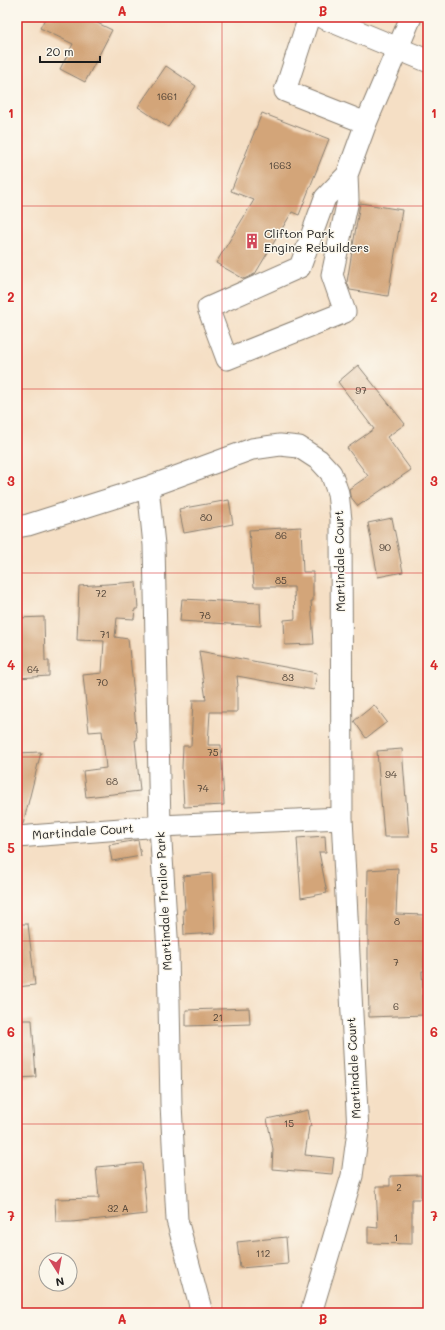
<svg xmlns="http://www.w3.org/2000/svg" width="445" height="1330" font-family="Mali,sans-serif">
<rect width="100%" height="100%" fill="#fbf7ec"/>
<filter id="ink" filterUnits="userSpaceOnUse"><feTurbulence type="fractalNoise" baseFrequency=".025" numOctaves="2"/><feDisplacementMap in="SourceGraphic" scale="8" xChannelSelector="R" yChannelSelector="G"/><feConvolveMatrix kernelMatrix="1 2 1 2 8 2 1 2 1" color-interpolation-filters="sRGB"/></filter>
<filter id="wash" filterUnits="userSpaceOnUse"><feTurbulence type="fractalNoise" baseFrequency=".012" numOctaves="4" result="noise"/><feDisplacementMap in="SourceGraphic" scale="16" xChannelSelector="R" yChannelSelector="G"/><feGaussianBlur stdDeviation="0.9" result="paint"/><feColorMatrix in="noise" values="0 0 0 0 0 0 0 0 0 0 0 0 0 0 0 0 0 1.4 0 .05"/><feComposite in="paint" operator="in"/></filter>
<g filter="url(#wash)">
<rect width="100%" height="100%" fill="#f5dfc5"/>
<g id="blocks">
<path fill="#d3a579" d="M46 17H85L112 30 85 82 60 69 73 44 40 28Z
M166 66 196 86 168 127 138 107Z
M262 113 329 139 299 215 292 212 255 274 244 279 216 263 254 200 231 191Z
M360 203 402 210 388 296 350 290 347 282Z
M358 365 405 424 387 437 411 470 358 506 350 496 349 489 368 476 347 448 374 429 338 382Z
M229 500 233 524 184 533 179 509Z
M392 518 403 572 378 577 368 523Z
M301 527 303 572H313V601H311L314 644 285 645 284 620 295 619 294 587H254L249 530Z
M136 582 138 609H135L134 619 117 618 115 637 128 639 134 694H133L137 740H135L140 791 86 797 83 771 106 768 102 731 89 732 83 675 102 673 104 641 77 640 79 586Z
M182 599 260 603 261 626 180 621Z
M44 617 45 661H49V676L17 678V618Z
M199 651 317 673 314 690 237 676 238 686 237 687V712H210L208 745H221L224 805 184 807 182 768 183 746H191L193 700H206Z
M374 705 387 722 366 738 354 721Z
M402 749 409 837H384L377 751Z
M41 752 23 824H17V753Z
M325 836 326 852H319L327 893 301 898 297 838Z
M138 840 141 856 112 861 109 845Z
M398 868 396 914 425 915 424 971H422L424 1015 369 1017 368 963V926H367L368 870Z
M212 873 215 933 184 935 183 910H185L183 876Z
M17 924H28L35 985 17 987Z
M249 1008 250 1024 186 1026V1010Z
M17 1020H32L36 1077 17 1078Z
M308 1110 311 1126 309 1127 305 1155 334 1158 332 1174 272 1169 273 1149 267 1119Z
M142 1163 147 1214 72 1222H56L55 1199 99 1198 96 1167Z
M421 1175V1199H412V1244L368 1243V1227L378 1228 376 1186H390V1176Z
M286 1237 288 1264 240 1268 237 1242Z"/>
</g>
</g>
<g filter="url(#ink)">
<use href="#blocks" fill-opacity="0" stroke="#887e70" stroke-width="1"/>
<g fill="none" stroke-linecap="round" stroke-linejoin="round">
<g stroke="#887e70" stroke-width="23">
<path id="minor" d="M309 17 285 91 366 123 411 17
M347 175 348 200 332 275 345 312 227 359 208 308 300 267 325 198 347 175 366 123
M148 487 154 545 160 826 168 952 171 1104 177 1220 202 1313
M17 527 28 525 148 487 252 449 280 445 299 447 319 460 331 473 338 493 341 520 342 818 358 1131 352 1176 311 1313
M17 837 160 826 342 818"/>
</g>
<g stroke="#887e70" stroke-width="24">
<path id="major" d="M322 17 428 61"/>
</g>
<use href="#minor" stroke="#fff" stroke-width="21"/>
<use href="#major" stroke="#fff" stroke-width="22"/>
</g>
</g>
<path fill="none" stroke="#d62828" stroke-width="1" stroke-opacity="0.55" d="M222 17V1313M17 206H428M17 389H428M17 573H428M17 757H428M17 941H428M17 1124H428"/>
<defs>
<g id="building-bare" transform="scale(1.2)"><path d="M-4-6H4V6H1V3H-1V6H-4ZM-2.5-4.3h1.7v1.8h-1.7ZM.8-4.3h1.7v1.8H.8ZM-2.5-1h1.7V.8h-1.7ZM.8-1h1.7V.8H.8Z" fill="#d1495b" stroke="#fbf7ec" stroke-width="2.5" paint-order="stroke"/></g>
</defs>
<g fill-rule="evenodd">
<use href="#building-bare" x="252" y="241"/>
</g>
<g text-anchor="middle" stroke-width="3" stroke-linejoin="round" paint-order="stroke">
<g font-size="10" fill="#4a3e33">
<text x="167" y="100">1661</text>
<text x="280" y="169">1663</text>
<text x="361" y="394">97</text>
<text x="206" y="521">80</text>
<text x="281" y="539">86</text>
<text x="385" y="551">90</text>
<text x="281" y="584">85</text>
<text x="101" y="597">72</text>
<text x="205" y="619">78</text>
<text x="105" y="638">71</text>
<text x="33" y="673">64</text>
<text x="288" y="681">83</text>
<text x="102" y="686">70</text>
<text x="213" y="756">75</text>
<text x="391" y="778">94</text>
<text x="112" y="785">68</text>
<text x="203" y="792">74</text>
<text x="397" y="925">8</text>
<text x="396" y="966">7</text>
<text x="396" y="1010">6</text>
<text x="218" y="1021">21</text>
<text x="289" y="1127">15</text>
<text x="399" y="1191">2</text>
<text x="118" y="1212">32 A</text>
<text x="396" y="1241">1</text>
<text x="263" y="1257">112</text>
</g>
<g font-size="12" fill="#1c1c1c" stroke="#fbf7ec" text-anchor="start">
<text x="264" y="238">Clifton Park<tspan x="264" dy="14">Engine Rebuilders</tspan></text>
</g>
<g font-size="12" fill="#1c1c1c" stroke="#fbf7ec">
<text transform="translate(340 561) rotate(-91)" y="4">Martindale Court</text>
<text transform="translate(83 832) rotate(-4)" y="4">Martindale Court</text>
<text transform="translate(164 901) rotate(-93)" y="4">Martindale Trailor Park</text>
<text transform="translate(354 1068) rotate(-93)" y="4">Martindale Court</text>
</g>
</g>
<rect width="445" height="1330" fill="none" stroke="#fbf7ec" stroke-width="44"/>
<g transform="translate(58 1272) rotate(169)"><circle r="19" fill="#fbf7ec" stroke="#a29f99"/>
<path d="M0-3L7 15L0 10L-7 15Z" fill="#d1495b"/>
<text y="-6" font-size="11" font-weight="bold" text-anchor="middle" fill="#1c1c1c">N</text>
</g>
<path d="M40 56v6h60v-6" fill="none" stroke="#1c1c1c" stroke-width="2"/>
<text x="46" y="56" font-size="12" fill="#1c1c1c" stroke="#fbf7ec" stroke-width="3" paint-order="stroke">20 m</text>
<rect x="22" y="22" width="401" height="1286" fill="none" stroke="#d62828" stroke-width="1.5"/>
<g font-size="13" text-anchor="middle" font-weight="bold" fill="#d62828">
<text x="122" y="16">A</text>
<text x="323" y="16">B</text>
<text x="11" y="118">1</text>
<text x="434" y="118">1</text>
<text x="11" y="302">2</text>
<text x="434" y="302">2</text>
<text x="11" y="486">3</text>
<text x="434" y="486">3</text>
<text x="11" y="670">4</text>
<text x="434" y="670">4</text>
<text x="11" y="853">5</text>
<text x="434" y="853">5</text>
<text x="11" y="1037">6</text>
<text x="434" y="1037">6</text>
<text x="11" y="1221">7</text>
<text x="434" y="1221">7</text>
<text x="122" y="1324">A</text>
<text x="323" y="1324">B</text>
</g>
</svg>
